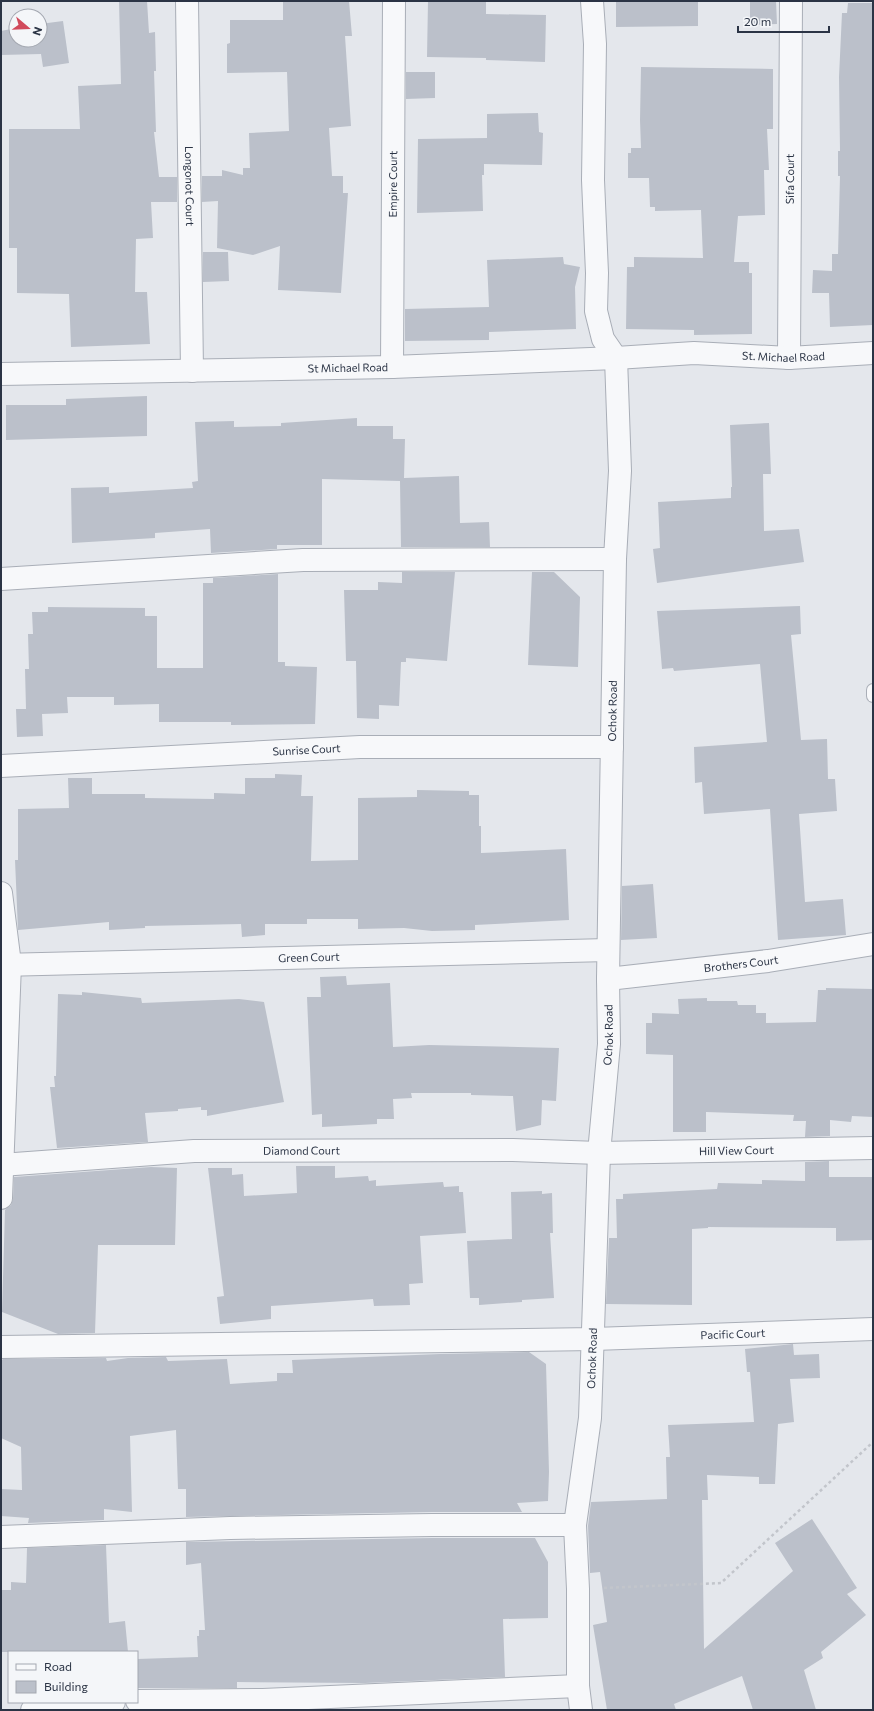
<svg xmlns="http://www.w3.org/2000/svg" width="874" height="1711" font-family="Commissioner,sans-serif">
<rect width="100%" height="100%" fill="#e4e7ec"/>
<path fill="#bbc0ca" d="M119 1H147L149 33 155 32 156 71H154L156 132H154L159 177H177V202H151L153 238 136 239 135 292H147L150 344 71 347 69 294 17 293V248H9V129H80L78 86 121 84Z
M283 1H349L352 36H345L351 126 329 128 332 176H343V193H348L341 293 278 290 280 246 253 255 217 248 218 201 202 202V176H222V170L243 175V168H250L249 133 289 131 287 72 227 73V44L230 43V20H283Z
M428 1H486V14L546 15 545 62 486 60V58L427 57Z
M616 1H698V26L616 27Z
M750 1H776L777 24 750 25Z
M848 3H873V325L830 327 829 293H812L813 270 832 271V254H838L840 176H838V151H840L839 77 842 13H847Z
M63 21 69 63 43 67 41 54 1 55V31L16 28V40H40V24Z
M641 67 773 69V129H767L769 170H764L765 215 738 216 734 262H749V273H752V334L694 335V330L626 329 627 267H634V257L703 258 701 210 655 211V207H650L649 178H628V153H631V148H641L640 120Z
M406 72H435V98L406 99Z
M538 113 539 132 543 133 542 165 484 164V175H482L483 211 417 213 418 139 487 138V114Z
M203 252H228L229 281 203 282Z
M563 257 564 264 580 267 575 287 576 329 489 332V340L405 341V309L489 307 487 260Z
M147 396V436L6 440V405H66V399Z
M357 418V426H393V439H405L404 478 459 476 460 523 489 522 490 547H401L400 481 322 479V545H277V549L211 553 210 529 155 533V538L72 543 71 488 109 487V493L193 488 192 482 198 481 195 422 234 421V427L281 426V423Z
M769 423 771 474H763L764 531 799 529 804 562 657 583 653 549 660 548 658 502 731 498V487H732L730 425Z
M402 572H455L447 661 406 658V662H401L399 706 379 705V719L357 718 356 661H346L344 590H378V582L402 583Z
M532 572H554L580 597 578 667 528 665Z
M278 574V662H285V666L317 667 315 724 231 725V722H159V704L114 705V697H67L68 713 42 714 43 736 17 737 16 709H26L25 669H29L28 634H33L32 612H48V607L145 608V616H157V668H203V583H213V578Z
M800 606 801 634 791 635 801 740 827 739 828 779H835L837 811 799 814 805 902 843 899 846 935 778 940 770 809 704 814 702 782 695 783 694 747 767 742 760 664 674 671 673 668 662 669 657 611Z
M275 774 302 775 301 796H313L311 861 358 860V798L417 797V790L469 791V795H479V826H481V853L566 849 569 920 475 925V930L432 931 404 928 358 929V919H307V924H265V935L242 937 241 924 145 926V928L109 930V922L18 930 15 860H18V809L69 808 68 778H92V794H145V798L214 799V793L245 794V778H275Z
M653 884 657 938 621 940 622 886Z
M346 976 347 985 390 983 393 1047 429 1045 559 1048 556 1101 542 1100 541 1125 516 1131 513 1096 471 1095V1093H411L412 1098 393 1099 394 1119H377V1124L322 1127V1114L312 1115 307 997H321L320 977Z
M826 988 873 989V1117L852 1116 851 1122 830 1120V1136L805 1137 806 1121H793L794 1115 706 1112V1132H673V1055L646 1054V1023H652V1013L679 1014 678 999 707 998V1001H737L738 1005H756V1013H766V1023L816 1022 818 990H826Z
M82 992 141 998 142 1003 239 999 264 1002 284 1102 207 1116V1110H201V1107L178 1109V1111L145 1113 148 1142 57 1148 50 1087H55L54 1076H56L58 994 82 995Z
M829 1161V1177H873V1240L836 1241V1228L708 1227V1228L692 1229V1305L606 1304 609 1238H617L616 1199H623V1194L717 1189 718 1183 762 1184V1180L805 1181V1162Z
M296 1166H335V1178L368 1176 369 1181 376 1180V1186L443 1182 444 1187 459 1186V1192H463L466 1233 420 1236 423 1283 409 1284 410 1305 374 1306 373 1299 271 1306V1319L220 1324 217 1297 224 1296 208 1168H232V1175L243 1174 244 1196 297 1193Z
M151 1167 177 1168 175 1245H98L95 1333 58 1334 2 1312 5 1210 11 1205 13 1199 14 1177Z
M542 1191V1194L552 1193 553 1233H550L554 1298 522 1300V1302L479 1305V1298H470L467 1241 512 1239 511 1192Z
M793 1344 794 1355 819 1354 820 1378 790 1379 794 1422 778 1424 775 1484H759V1477L707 1475 708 1500H702L704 1649 793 1571 775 1543 812 1519 857 1588 847 1594 866 1615 821 1652 823 1658 804 1670 816 1710H753L742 1676 674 1704 676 1710H607L593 1625 607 1622 600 1572 590 1573 588 1526 591 1502 667 1499 666 1457H670L668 1425 754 1422 750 1372H747L745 1349Z
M529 1352 546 1364 549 1472 548 1501 517 1503 522 1512H432L186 1517V1489H178L176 1430 130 1436 132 1512 104 1509V1520L28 1523 29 1518 1 1516V1489L22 1490 21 1447 1 1438V1361L3 1359 106 1358 107 1361 128 1358 166 1357 168 1361 227 1359 230 1384 277 1381V1373H293L292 1360 440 1354Z
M432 1538H535L548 1562V1618L503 1619 505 1677 365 1683 237 1682V1688H137V1659L198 1657 197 1636H199V1630H205L201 1563 186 1565V1542Z
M106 1545 109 1623 125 1621 128 1652H1V1590H11V1582L26 1583 27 1548Z"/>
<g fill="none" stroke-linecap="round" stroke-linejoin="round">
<g stroke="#a9aeb7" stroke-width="14">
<path id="lane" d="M873 690V696"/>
</g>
<g stroke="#a9aeb7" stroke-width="24">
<g id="street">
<path id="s1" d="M187 1 192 371"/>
<path id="s2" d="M789 358 791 1"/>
<path id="s3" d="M392 367 394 1"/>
<path id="s4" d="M1 374 392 367 616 358 694 353 789 358 873 353"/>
<path d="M1 579 303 560 615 559"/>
<path id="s5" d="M1 766 360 747H612"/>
<path d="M1 893 10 964 1 1198"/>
<path id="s6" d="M1 965 608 950"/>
<path id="s7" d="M608 979 768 961 873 944"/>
<path id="s8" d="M1 1165 194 1151 513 1150 599 1153 873 1148"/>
<path id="s9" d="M1 1347 594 1339 873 1329"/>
<path d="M1 1537 230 1528 432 1525H575"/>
<path d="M137 1701 263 1700 578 1686"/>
<path d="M32 1710 70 1705 114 1702"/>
<path id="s10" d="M581 1710 578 1686V1589L575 1525 590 1418 599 1153 609 1044 608 979 615 559 620 471 616 358 603 339 596 311 597 273 593 180 595 44 592 1"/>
</g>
</g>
<path stroke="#c2c5cb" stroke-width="2.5" stroke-dasharray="3 3" stroke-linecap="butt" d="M604 1588 721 1583 873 1442"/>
<use href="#lane" stroke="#f7f8fa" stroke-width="12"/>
<use href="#street" stroke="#f7f8fa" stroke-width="22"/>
</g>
<g text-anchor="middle" stroke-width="3.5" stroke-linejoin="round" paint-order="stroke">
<g font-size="11" fill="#2b3445" stroke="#f4f6f9">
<text dy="4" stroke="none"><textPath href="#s2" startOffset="179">Sifa Court</textPath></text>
<text dy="4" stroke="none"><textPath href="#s3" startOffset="183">Empire Court</textPath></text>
<text dy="4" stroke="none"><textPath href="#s1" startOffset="185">Longonot Court</textPath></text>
<text dy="4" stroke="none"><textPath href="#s4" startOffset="783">St. Michael Road</textPath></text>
<text dy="4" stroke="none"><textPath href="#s4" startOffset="347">St Michael Road</textPath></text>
<text dy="4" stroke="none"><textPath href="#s10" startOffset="1001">Ochok Road</textPath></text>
<text dy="4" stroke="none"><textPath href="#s5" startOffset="306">Sunrise Court</textPath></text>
<text dy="4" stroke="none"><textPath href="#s6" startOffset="308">Green Court</textPath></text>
<text dy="4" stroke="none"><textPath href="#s7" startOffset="134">Brothers Court</textPath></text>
<text dy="4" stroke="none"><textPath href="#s10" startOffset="677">Ochok Road</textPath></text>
<text dy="4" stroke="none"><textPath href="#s8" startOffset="736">Hill View Court</textPath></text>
<text dy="4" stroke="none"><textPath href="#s8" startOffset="301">Diamond Court</textPath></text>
<text dy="4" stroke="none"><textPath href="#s9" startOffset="732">Pacific Court</textPath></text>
<text dy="4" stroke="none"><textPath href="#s10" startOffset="353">Ochok Road</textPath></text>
</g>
</g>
<rect width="874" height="1711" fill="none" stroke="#2b3445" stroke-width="4"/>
<rect x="8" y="1651" width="130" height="52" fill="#f4f6f9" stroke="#a4a8b1"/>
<rect x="16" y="1664" width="20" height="6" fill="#f7f8fa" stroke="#a4a8b1"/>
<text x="44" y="1671" font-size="12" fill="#2b3445">Road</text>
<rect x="16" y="1681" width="20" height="12" fill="#bbc0ca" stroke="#a4a8b1"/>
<text x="44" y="1691" font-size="12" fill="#2b3445">Building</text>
<g transform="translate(28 28) rotate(109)"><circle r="19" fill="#f4f6f9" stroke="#a4a8b1"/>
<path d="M0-3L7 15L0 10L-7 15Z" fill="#d1495b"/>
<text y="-6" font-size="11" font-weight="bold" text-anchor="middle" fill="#2b3445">N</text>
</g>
<path d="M738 26v6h91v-6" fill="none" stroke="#2b3445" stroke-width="2"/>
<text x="744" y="26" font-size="12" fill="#2b3445" stroke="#f4f6f9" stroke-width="3" paint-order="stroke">20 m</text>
</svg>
